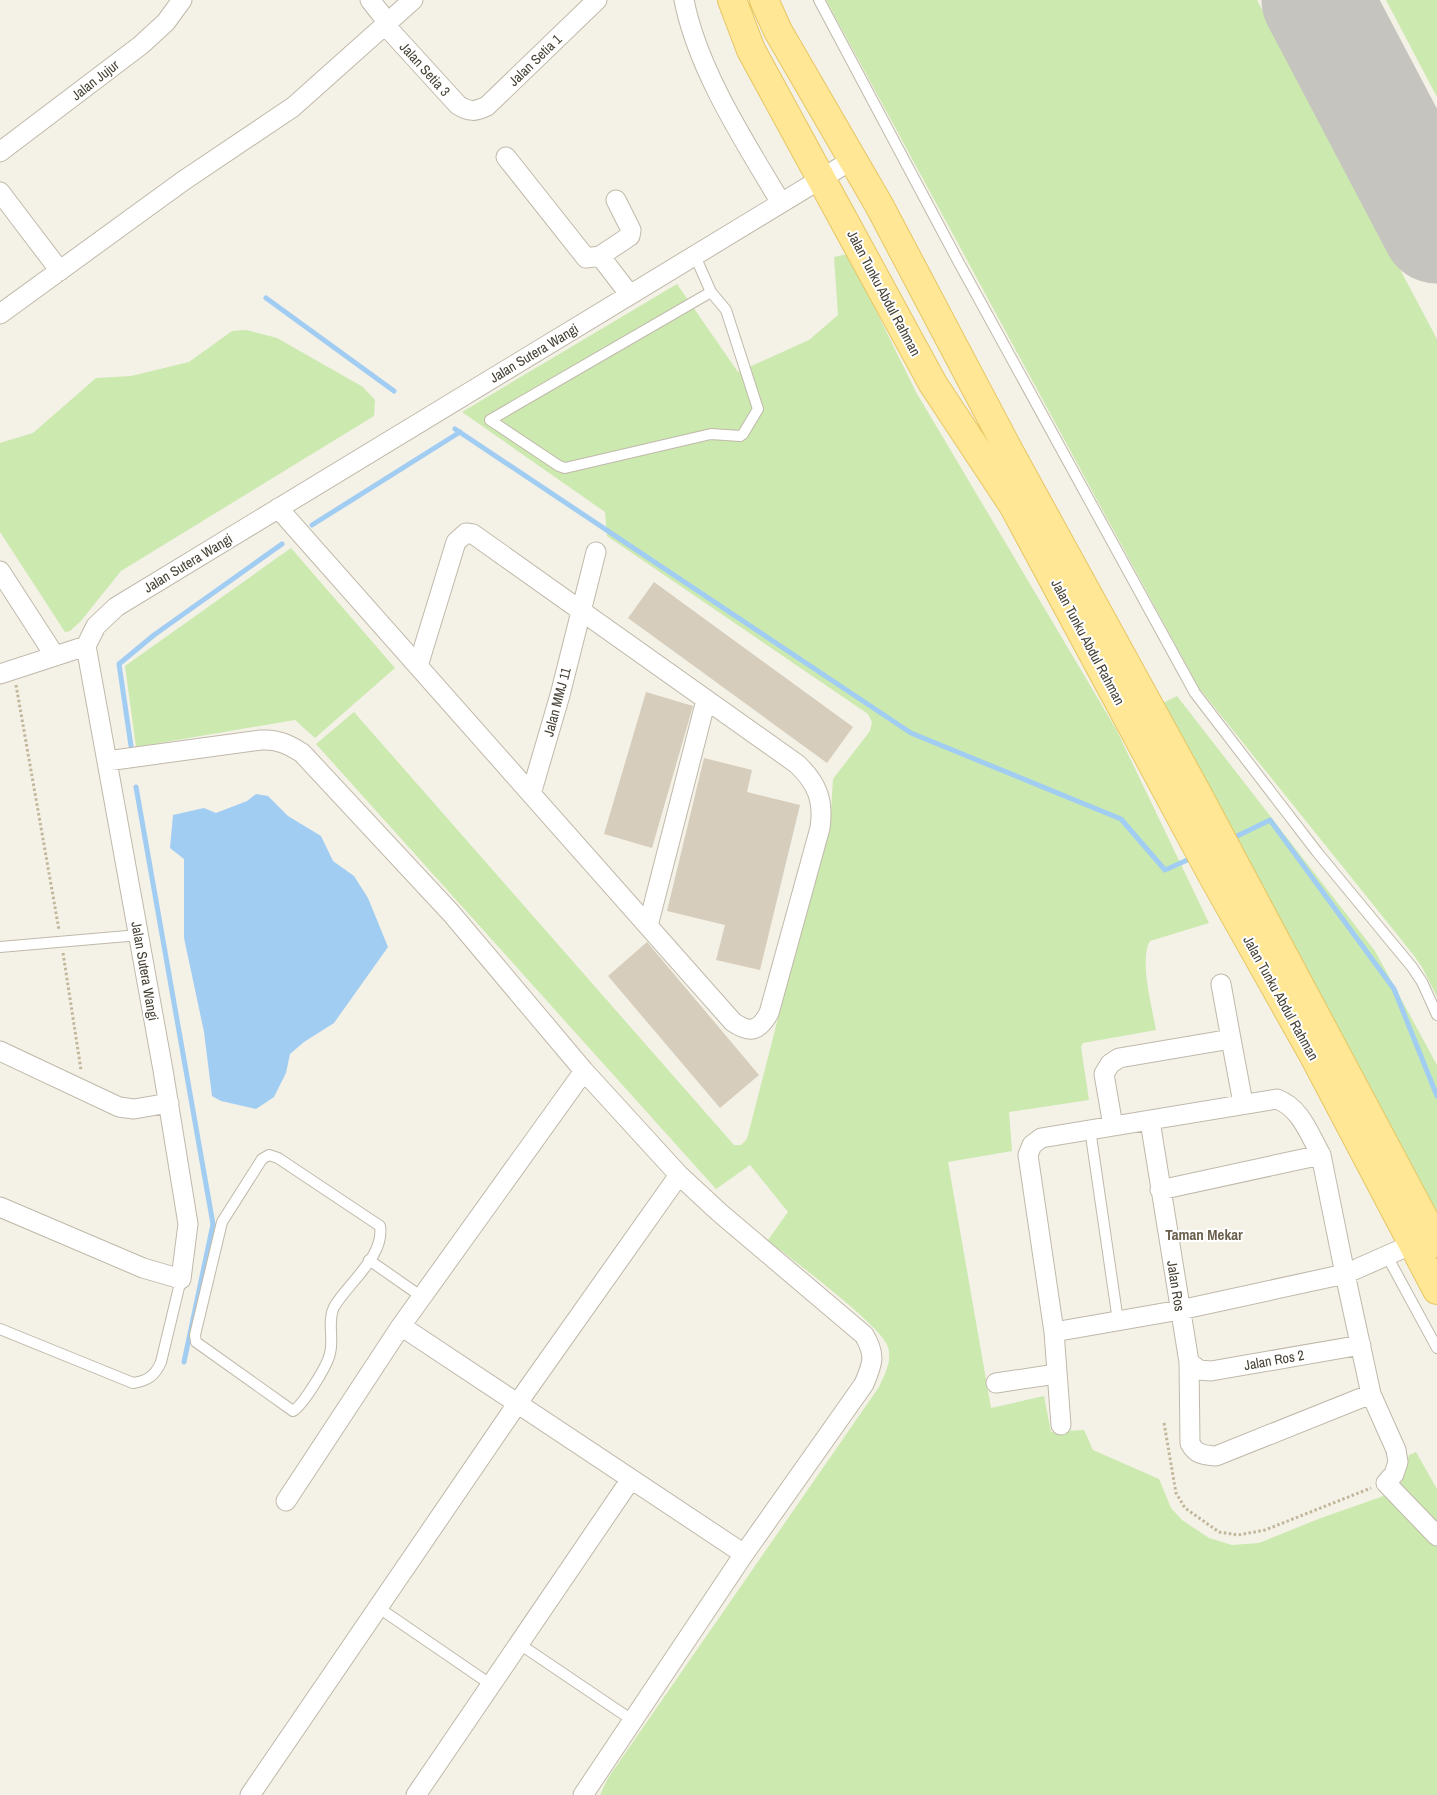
<svg xmlns="http://www.w3.org/2000/svg" width="1437" height="1795" font-family="'Archivo Narrow',sans-serif">
<rect width="100%" height="100%" fill="#f4f1e7"/>
<path fill="#cce9af" d="M826 0H1257L1437 339V997L1422 967 1412 953 1199 688Z
M1386 0H1437V97Z
M848 254 916 392 1116 729 1209 923 1150 941C1139 959 1152 1008 1156 1030L1083 1043 1081 1047 1089 1100 1009 1112 1012 1151 948 1162 991 1408 1044 1396 1051 1432 1084 1430 1093 1450 1159 1479 1171 1508 1182 1520 1209 1538 1232 1545 1259 1543 1321 1518 1381 1497 1401 1483 1409 1455 1416 1452 1437 1489V1795H600L608 1778 879 1387C885 1374 892 1362 888 1347 882 1326 790 1258 768 1240L788 1212 750 1165 716 1189 316 744 354 712 734 1145H741L747 1139 831 812 833 779 870 731 872 722 868 714 607 536 605 512 462 412 677 284 738 372 809 340 838 315 834 257Z
M246 330 277 338 363 387 375 400 374 416 121 571 80 622 70 631 65 632 0 532V443L33 433 96 378 131 376 189 362 232 331Z
M291 548 395 668 315 738 295 720 136 747 125 666Z
M1177 696 1375 951 1437 1065V1220L1161 704Z"/>
<path fill="#a2cdf2" d="M256 794 268 796 288 816 321 836 333 861 354 876 368 898 388 947 334 1023 304 1042 290 1054 286 1073 274 1097 256 1109 221 1101 212 1096 204 1032 184 938V859L170 848 173 815 204 808 216 813 247 801Z"/>
<g fill="none" stroke-linecap="round" stroke-linejoin="round">
<path stroke="#a2cdf2" stroke-width="5" d="M266 298 394 391
M455 429 911 733 1121 819 1165 870 1194 857
M312 525 460 432
M131 746 119 664 154 635 282 544
M136 787 213 1224 184 1362
M1231 839 1270 820 1394 989 1437 1096"/>
<path stroke="#c6c4bf" stroke-width="111" d="M1317 0 1437 228"/>
</g>
<path fill="#d6cdbc" d="M654 582 853 727 827 763 628 618Z
M646 692 693 706 652 848 604 834Z
M704 758 752 770 747 792 800 805 760 970 716 960 725 925 667 911Z
M647 942 759 1075 720 1108 608 976Z"/>
<g fill="none" stroke-linecap="round" stroke-linejoin="round">
<g stroke="#c0b9aa" stroke-width="12">
<path id="lane" d="M819 0 958 261 1195 693 1317 852 1412 967 1422 982 1437 1015
M695 256 711 292 490 420 559 466 565 468 711 434 740 436 743 434 758 409 726 310 711 292
M0 947 139 935
M1090 1129 1118 1321
M269 1155 278 1158 380 1226C385 1256 348 1283 334 1307 327 1321 334 1338 330 1353 328 1365 303 1405 293 1411L196 1342 195 1335 222 1222 262 1159Z
M1387 1256 1437 1348
M369 1260 422 1297
M0 1329 133 1383C147 1381 155 1376 161 1362L181 1279
M379 1608 490 1684
M518 1643 632 1720"/>
</g>
<g stroke="#c0b9aa" stroke-width="21">
<path id="street" d="M370 0 388 23
M684 0C698 71 745 142 781 203
M385 25 458 105C469 112 475 112 487 106L597 0
M0 152 141 45 166 22 182 0
M506 157 586 258 600 256 630 295
M0 192 60 271
M600 256 630 236 631 230 616 200
M0 314 183 181 293 107 413 0
M278 508 733 1022C750 1034 759 1031 769 1013L820 828C824 800 817 783 797 764L473 534 466 533 456 542 418 666
M0 571 55 656
M0 674 86 646
M107 761 261 740C277 739 288 744 302 753L451 913 584 1071 679 1175 720 1213 864 1335C876 1355 873 1363 864 1384L744 1554 583 1795
M531 794 560 695 596 552
M648 926 706 700
M1221 984 1231 1039
M0 1051 119 1107 134 1109 169 1103
M1150 1121 1189 1362 1190 1443C1196 1455 1204 1455 1216 1456L1371 1394
M1113 1126 1104 1074 1110 1064 1119 1058 1231 1039 1243 1103
M1160 1190 1321 1155C1309 1134 1301 1108 1277 1099L1041 1138 1032 1145 1028 1155 1054 1332 1180 1310 1345 1274 1321 1155
M0 1207 143 1268 181 1279 188 1224 163 1070 86 646 96 626 116 607 852 160
M1413 1244 1345 1274 1371 1394 1396 1450 1398 1462 1394 1474 1386 1483 1437 1536
M401 1326 744 1554
M1054 1332 1061 1425
M1189 1362 1199 1370 1211 1371 1361 1345
M996 1383 1056 1374
M286 1501 401 1326 584 1071
M250 1795 517 1404 679 1175
M416 1795 631 1479"/>
</g>
<g stroke="#e7c663" stroke-width="30">
<path id="primary" d="M732 0 751 50 933 384 1013 505 1211 873 1315 1058 1437 1290
M764 0 778 31 879 205 1009 451 1197 793 1437 1243"/>
</g>
<path stroke="#c2b69a" stroke-width="3" stroke-dasharray="2.5 2.5" stroke-linecap="butt" d="M16 685 59 930
M63 953 81 1070
M1164 1423 1176 1493 1185 1508 1219 1532 1238 1535 1265 1530 1371 1488"/>
<use href="#lane" stroke="#fff" stroke-width="10"/>
<use href="#street" stroke="#fff" stroke-width="19"/>
<use href="#primary" stroke="#ffe795" stroke-width="28"/>
</g>
<g text-anchor="middle" stroke-width="4" stroke-linejoin="round" paint-order="stroke">
<g font-size="14" fill="#474236" stroke="#fff">
<text transform="translate(535 60) rotate(-44)" y="5">Jalan Setia 1</text>
<text transform="translate(425 69) rotate(48)" y="5">Jalan Setia 3</text>
<text transform="translate(95 80) rotate(-38)" y="5">Jalan Jujur</text>
<text transform="translate(884 293) rotate(62)" y="5">Jalan Tunku Abdul Rahman</text>
<text transform="translate(534 353) rotate(-31)" y="5">Jalan Sutera Wangi</text>
<text transform="translate(188 563) rotate(-31)" y="5">Jalan Sutera Wangi</text>
<text transform="translate(1088 642) rotate(62)" y="5">Jalan Tunku Abdul Rahman</text>
<text transform="translate(557 702) rotate(-75)" y="5">Jalan MMJ 11</text>
<text transform="translate(145 971) rotate(80)" y="5">Jalan Sutera Wangi</text>
<text transform="translate(1281 998) rotate(61)" y="5">Jalan Tunku Abdul Rahman</text>
<text transform="translate(1176 1286) rotate(81)" y="5">Jalan Ros</text>
<text transform="translate(1274 1360) rotate(-10)" y="5">Jalan Ros 2</text>
</g>
<g font-size="15" font-weight="bold" fill="#6a604d" stroke="#fff">
<text x="1204" y="1240">Taman Mekar</text>
</g>
</g>
</svg>
